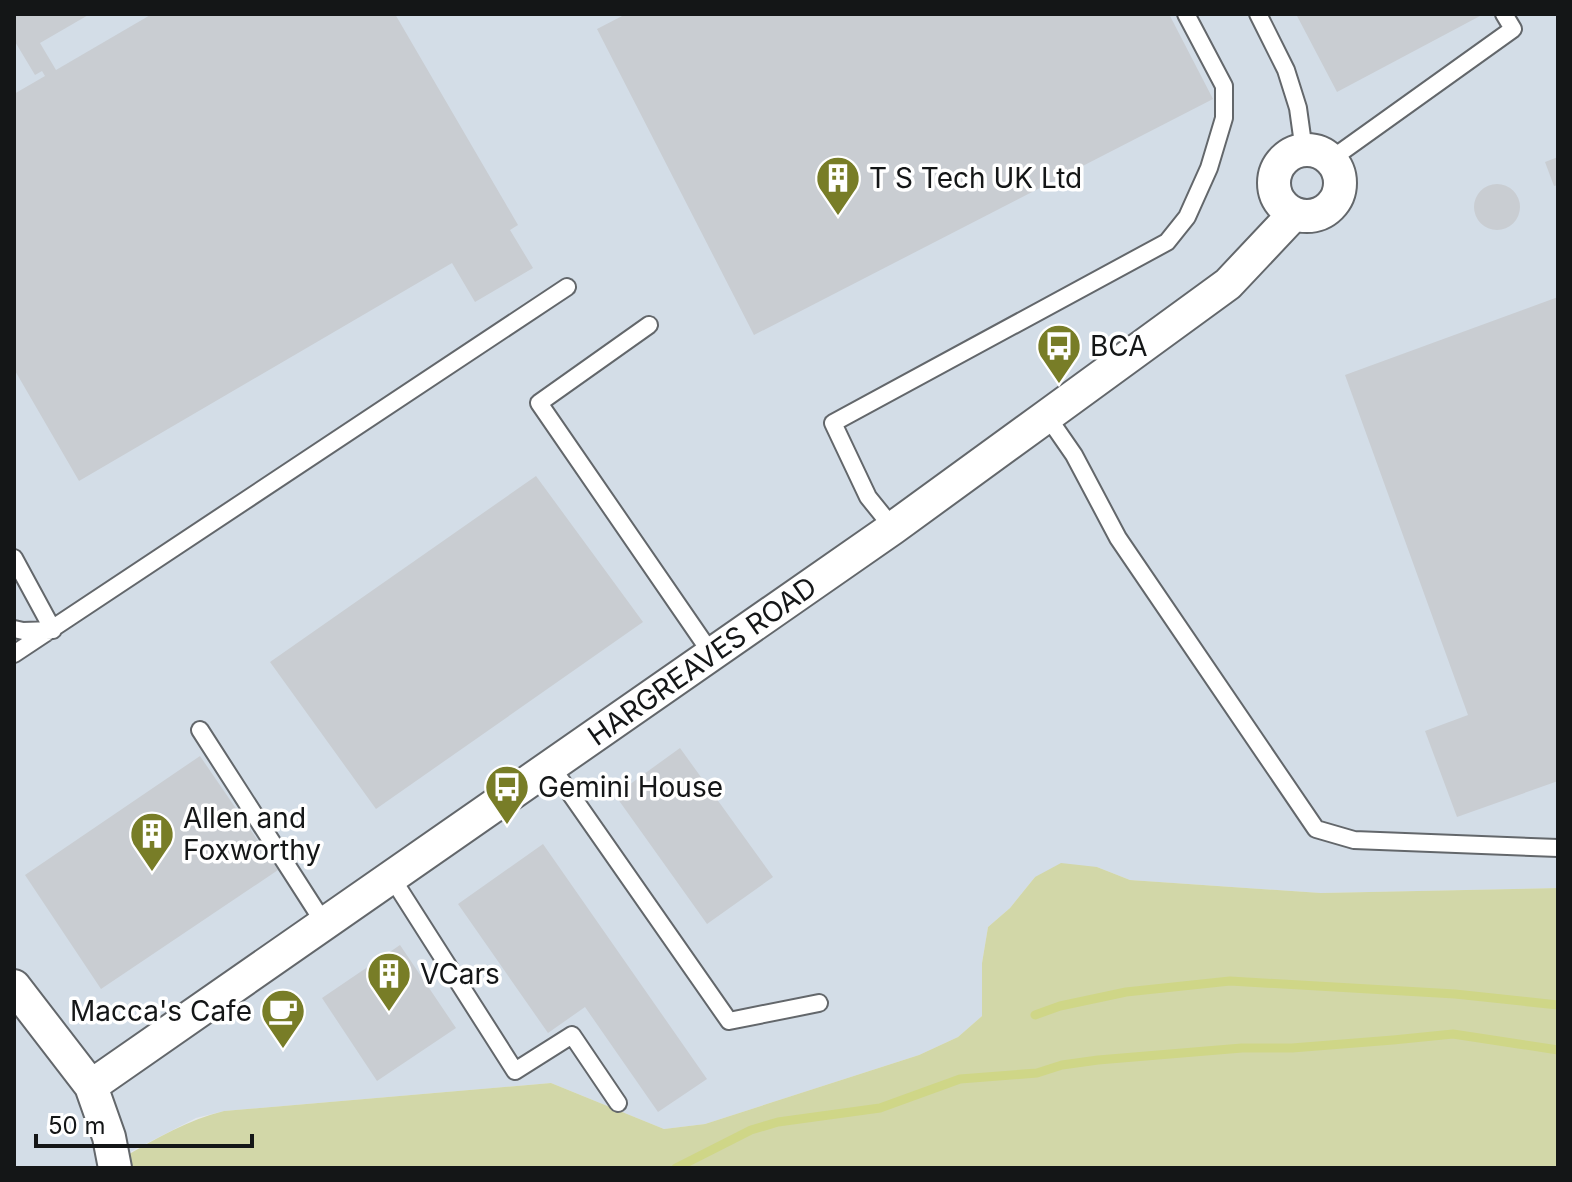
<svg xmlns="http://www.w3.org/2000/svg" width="1572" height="1182" font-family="Inter,sans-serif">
<rect width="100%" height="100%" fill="#e3e7ec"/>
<path fill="#d3dde7" d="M14 14H1558V888L1321 893 1130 880 1097 867 1035 877 1010 908 988 927 982 963V1016L958 1037 919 1055 705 1124 664 1129 551 1083 224 1111 196 1118 99 1168H14Z"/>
<path fill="#d2d7a8" d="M1061 863 1097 867 1130 880 1321 893 1558 888V1168H127L124 1157C157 1138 188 1120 224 1111L551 1083 664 1129 705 1124 919 1055 958 1037 982 1016V963L988 927 1010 908 1035 877Z"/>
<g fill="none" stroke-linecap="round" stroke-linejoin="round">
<path stroke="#cfd687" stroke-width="9" d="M1035 1015 1060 1006 1126 992 1230 981 1455 994 1558 1005
M676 1168 751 1130 778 1122 880 1108 960 1079 1037 1073 1062 1065 1098 1060 1242 1048H1292L1393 1040 1453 1034 1558 1050"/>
</g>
<path fill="#c9cdd2" d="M14 14H90L40 43 56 70 152 14H395L518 225 510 230 533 268 475 302 452 263 79 481 14 369V94L45 76 42 71 35 75 14 40Z
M626 14H1169L1213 99 754 335 597 29Z
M1296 14H1478L1480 16 1337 92Z
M1558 157V185L1554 186 1545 162Z
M1474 207a23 23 0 1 1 46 0a23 23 0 1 1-46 0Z
M1558 297V781L1457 817 1425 731 1468 715 1345 375Z
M536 476 643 622 376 809 270 662Z
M680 748 773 877 707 924 615 795Z
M200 756 278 870 101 989 25 875Z
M543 844 707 1079 658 1112 585 1007 548 1033 458 904Z
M400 945 456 1028 377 1081 322 998Z"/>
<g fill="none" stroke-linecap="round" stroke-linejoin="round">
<g stroke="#63676b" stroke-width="20">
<path id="service" d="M1258 14 1286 70 1298 108 1304 151
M1330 160 1513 29 1504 14
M649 325 539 403 711 653
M1047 416 1074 455 1118 538 1316 829 1354 840 1558 848
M893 528 868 497 833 423 1167 242 1187 217 1209 168 1224 118V86L1186 14
M14 558 53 630 23 631 14 629
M14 654 567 287
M200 730 324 923
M551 766 729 1021 819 1003
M392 878 515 1071 572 1035 618 1103"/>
</g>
<g stroke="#63676b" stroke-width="36">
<path id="minor" d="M1274 183a33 33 0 1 1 66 0a33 33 0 1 1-66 0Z
M14 986 91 1086 109 1137 115 1168
M91 1086 893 528 1047 416 1228 284 1294 214"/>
</g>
<use href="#service" stroke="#fff" stroke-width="16"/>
<use href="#minor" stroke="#fff" stroke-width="32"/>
</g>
<defs>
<g id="building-pin" transform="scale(2.3)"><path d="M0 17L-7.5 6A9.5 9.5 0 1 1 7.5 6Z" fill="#787d27" stroke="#fff"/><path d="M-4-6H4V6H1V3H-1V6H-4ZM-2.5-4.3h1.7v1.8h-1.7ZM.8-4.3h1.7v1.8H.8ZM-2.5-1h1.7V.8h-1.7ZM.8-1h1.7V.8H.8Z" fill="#fff"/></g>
<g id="bus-pin" transform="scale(2.3)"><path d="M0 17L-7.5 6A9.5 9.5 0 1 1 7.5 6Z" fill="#787d27" stroke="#fff"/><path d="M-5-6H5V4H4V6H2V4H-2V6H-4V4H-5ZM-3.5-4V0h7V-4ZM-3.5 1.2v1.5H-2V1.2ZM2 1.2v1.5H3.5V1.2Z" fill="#fff"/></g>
<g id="cafe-pin" transform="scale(2.3)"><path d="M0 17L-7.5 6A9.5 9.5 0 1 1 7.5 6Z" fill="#787d27" stroke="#fff"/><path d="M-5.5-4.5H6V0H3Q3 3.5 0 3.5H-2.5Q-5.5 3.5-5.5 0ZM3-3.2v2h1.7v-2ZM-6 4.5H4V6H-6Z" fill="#fff"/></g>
</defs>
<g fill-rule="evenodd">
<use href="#building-pin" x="838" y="178"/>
<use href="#bus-pin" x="1059" y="346"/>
<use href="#bus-pin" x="507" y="787"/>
<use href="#building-pin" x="152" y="834"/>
<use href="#building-pin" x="389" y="974"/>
<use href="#cafe-pin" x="283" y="1011"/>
</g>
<g text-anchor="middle" stroke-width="7" stroke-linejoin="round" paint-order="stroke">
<g font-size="28" fill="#141617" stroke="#fff" text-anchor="start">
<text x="869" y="188">T S Tech UK Ltd</text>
<text x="1090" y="356">BCA</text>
<text x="538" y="797">Gemini House</text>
<text x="183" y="828">Allen and<tspan x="183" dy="32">Foxworthy</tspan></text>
<text x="420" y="984">VCars</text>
<text x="252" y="1021" text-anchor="end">Macca's Cafe</text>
</g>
<g font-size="28" fill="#141617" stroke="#fff">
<text transform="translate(702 661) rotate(-35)" y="10">HARGREAVES ROAD</text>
</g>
</g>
<rect width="1572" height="1182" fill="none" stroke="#141617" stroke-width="32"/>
<path d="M36 1134v12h216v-12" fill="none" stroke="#141617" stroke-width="4"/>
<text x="48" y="1134" font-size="24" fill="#141617" stroke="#ffffff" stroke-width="6" paint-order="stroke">50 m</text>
</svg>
